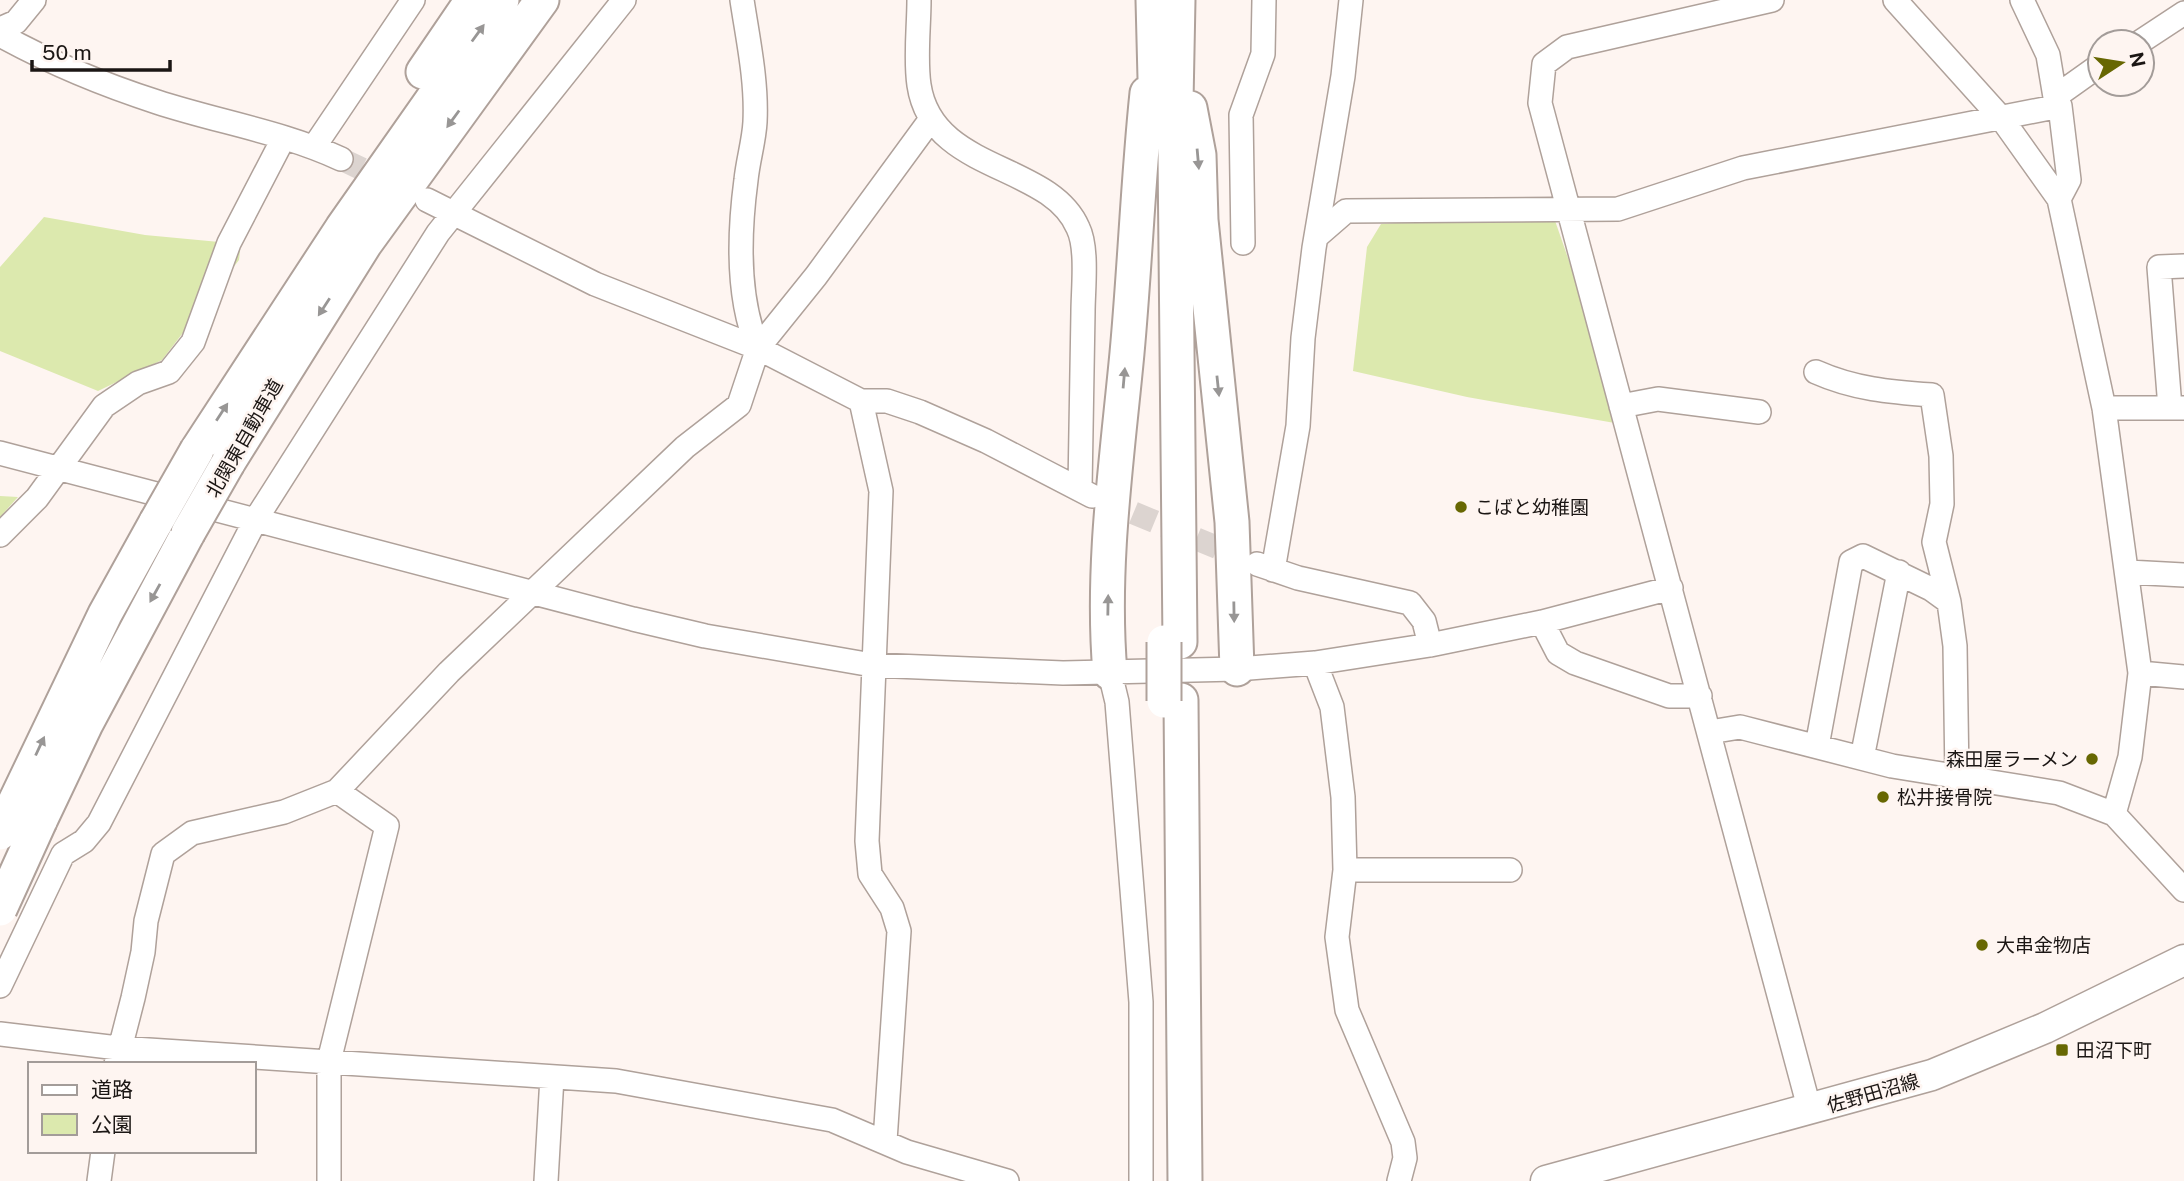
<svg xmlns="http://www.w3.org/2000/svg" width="2184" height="1181" font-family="'Public Sans','Noto Sans JP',sans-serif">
<rect width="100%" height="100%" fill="#fef5f1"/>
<path fill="#dce9ae" d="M1552 212 1626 425 1467 397 1353 371 1367 247 1381 224Z
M44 217 145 235 230 243 240 251 239 260 162 360 98 391 0 351V267Z
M0 496 18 497 0 517Z"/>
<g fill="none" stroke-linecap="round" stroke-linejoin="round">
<path stroke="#dcd4d0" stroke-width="23" stroke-dasharray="23 11" stroke-linecap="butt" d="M341 159 389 182
M1102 500 1245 559"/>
<g stroke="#afa19a" stroke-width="26">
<path id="minor" d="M742 0C748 40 757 81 755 122 754 141 748 160 746 180 739 233 737 299 758 348
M919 0C919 27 915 58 919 85 932 173 1050 162 1078 228 1088 248 1083 290 1083 312 1082 371 1081 429 1080 488
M1772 0 1567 47 1544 64 1540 103 1810 1111
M1895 0 2002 119 2059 199 2104 408 2140 673 2130 757 2114 814
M2022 0 2048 55 2055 97 2060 106 2069 180 2059 199
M0 29 16 22 34 0
M0 35C49 62 104 85 157 102 218 122 283 132 341 159
M2140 42 2184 13
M2055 97 2100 65
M314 147 413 0
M427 200 595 284 758 348 861 401H887L920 412 986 441 1092 496
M1316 237 1346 211 1618 209 1743 168 2060 106
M1243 243 1241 115 1263 54 1264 0
M1816 372C1854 389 1890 392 1932 395L1941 456 1942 504 1934 542 1949 602
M861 401 881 491 867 841 870 874 892 908 899 931 885 1141
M1621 406 1658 399 1759 412
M2104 408H2184
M2170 408 2159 267 2184 266
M0 453 633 619 705 636 872 665 1063 673 1237 669 1315 663 1430 645 1542 622 1671 588
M0 535 37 498 104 406 138 383 169 372 193 342 229 243 283 139
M1257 564 1298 578 1410 603 1424 621 1430 645
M1273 570 1298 426 1303 338 1314 248 1343 76 1351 0
M2128 572 2184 575
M1542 622 1558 653 1575 663 1669 696H1700
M1315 663 1332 707 1343 797 1345 870 1337 937 1347 1010 1403 1142 1405 1158 1399 1181
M1110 673 1117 702 1141 1002V1181
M2140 673 2184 677
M1710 732 1740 727 1892 766 2059 793 2114 814 2184 890
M1817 746 1851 562 1863 556 1931 589 1949 602 1955 646 1957 778
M1862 758 1899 572
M1345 870H1510
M0 986 63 854 84 841 99 823 256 519 438 233 624 0
M0 1034 118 1048 616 1081 832 1120 907 1152 1007 1181
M116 1064 133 998 143 952 146 921 163 854 192 833 284 812 337 791 449 672 685 447 739 405 758 348 816 276 931 119
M99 1181 103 1151
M329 1181V1061L387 826 337 791
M546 1181 552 1077"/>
</g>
<g stroke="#afa19a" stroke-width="33">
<path id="major" d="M1546 1181 1932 1075 2045 1028 2184 960"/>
</g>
<g stroke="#afa19a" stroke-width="37">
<path id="highway" d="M1153 0 1156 118
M1178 0 1175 153 1180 642
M423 72 472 0
M1190 108 1199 155 1201 220 1232 522 1237 669
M197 450 342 228 502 0
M228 463 365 244 542 0
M1110 673C1101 567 1117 459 1127 353 1135 266 1138 179 1147 93
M1181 700 1185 1181
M12 808 105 614 156 522
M40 821 86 724 188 533"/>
</g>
<use href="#minor" stroke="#fff" stroke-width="23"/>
<use href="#major" stroke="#fff" stroke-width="30"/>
<use href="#highway" stroke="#fff" stroke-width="33"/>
<g stroke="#afa19a" stroke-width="37" stroke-linecap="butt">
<path id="highway-bridge" d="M156 522 197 450
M188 533 228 463
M1164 701V642
M0 833 12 808
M0 909 40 821"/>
</g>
<use href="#highway-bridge" stroke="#fff" stroke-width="33"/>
</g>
<defs><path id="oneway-solid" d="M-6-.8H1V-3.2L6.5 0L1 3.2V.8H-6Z" transform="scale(1.75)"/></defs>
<g fill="#989695">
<use href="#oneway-solid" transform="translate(478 33) rotate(-54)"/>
<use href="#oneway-solid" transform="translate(453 119) rotate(126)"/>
<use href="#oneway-solid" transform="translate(1198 159) rotate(85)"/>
<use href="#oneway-solid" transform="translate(324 307) rotate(123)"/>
<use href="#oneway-solid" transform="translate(1124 378) rotate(-85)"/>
<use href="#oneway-solid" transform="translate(1218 386) rotate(84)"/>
<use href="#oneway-solid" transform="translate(222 412) rotate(-57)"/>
<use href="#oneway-solid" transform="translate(155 593) rotate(119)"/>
<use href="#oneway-solid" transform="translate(1108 605) rotate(-89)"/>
<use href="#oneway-solid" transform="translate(1234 612) rotate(89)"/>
<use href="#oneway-solid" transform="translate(40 746) rotate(-65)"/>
</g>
<g fill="#676702" stroke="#fef5f1" stroke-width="2.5">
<circle cx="1461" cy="507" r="7"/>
<circle cx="2092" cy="759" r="7"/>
<circle cx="1883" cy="797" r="7"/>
<circle cx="1982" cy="945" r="7"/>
<rect x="2055" y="1043" width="14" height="14" rx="3.5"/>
</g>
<g text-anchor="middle" stroke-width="5" stroke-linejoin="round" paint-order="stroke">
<g font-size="19" fill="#1b1614" stroke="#fef5f1">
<text transform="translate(244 438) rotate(-60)" y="7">北関東自動車道</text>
<text transform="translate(1873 1093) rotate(-16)" y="7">佐野田沼線</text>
</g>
<g font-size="19" fill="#1b1614" stroke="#fef5f1" text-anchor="start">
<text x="1475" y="514">こばと幼稚園</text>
<text x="2078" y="766" text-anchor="end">森田屋ラーメン</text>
<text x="1897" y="804">松井接骨院</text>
<text x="1996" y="952">大串金物店</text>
<text x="2076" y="1057">田沼下町</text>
</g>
</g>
<rect x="28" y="1062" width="228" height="91" fill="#fef5f1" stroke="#a39c99" stroke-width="2"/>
<rect x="42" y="1085" width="35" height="10" fill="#ffffff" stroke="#a39c99" stroke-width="2"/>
<text x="91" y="1097" font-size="21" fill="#1b1614">道路</text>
<rect x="42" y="1114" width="35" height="21" fill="#dce9ae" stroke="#a39c99" stroke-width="2"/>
<text x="91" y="1132" font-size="21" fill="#1b1614">公園</text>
<g transform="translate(2121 63) rotate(78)"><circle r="33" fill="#fef5f1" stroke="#a39c99" stroke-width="2"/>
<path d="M0-5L12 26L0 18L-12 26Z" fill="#676702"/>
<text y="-10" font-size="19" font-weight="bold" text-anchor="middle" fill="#1b1614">N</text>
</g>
<path d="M32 60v10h138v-10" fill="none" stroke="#1b1614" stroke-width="3.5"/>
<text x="42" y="60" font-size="21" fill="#1b1614" stroke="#fef5f1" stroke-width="5" paint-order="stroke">50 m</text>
</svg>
